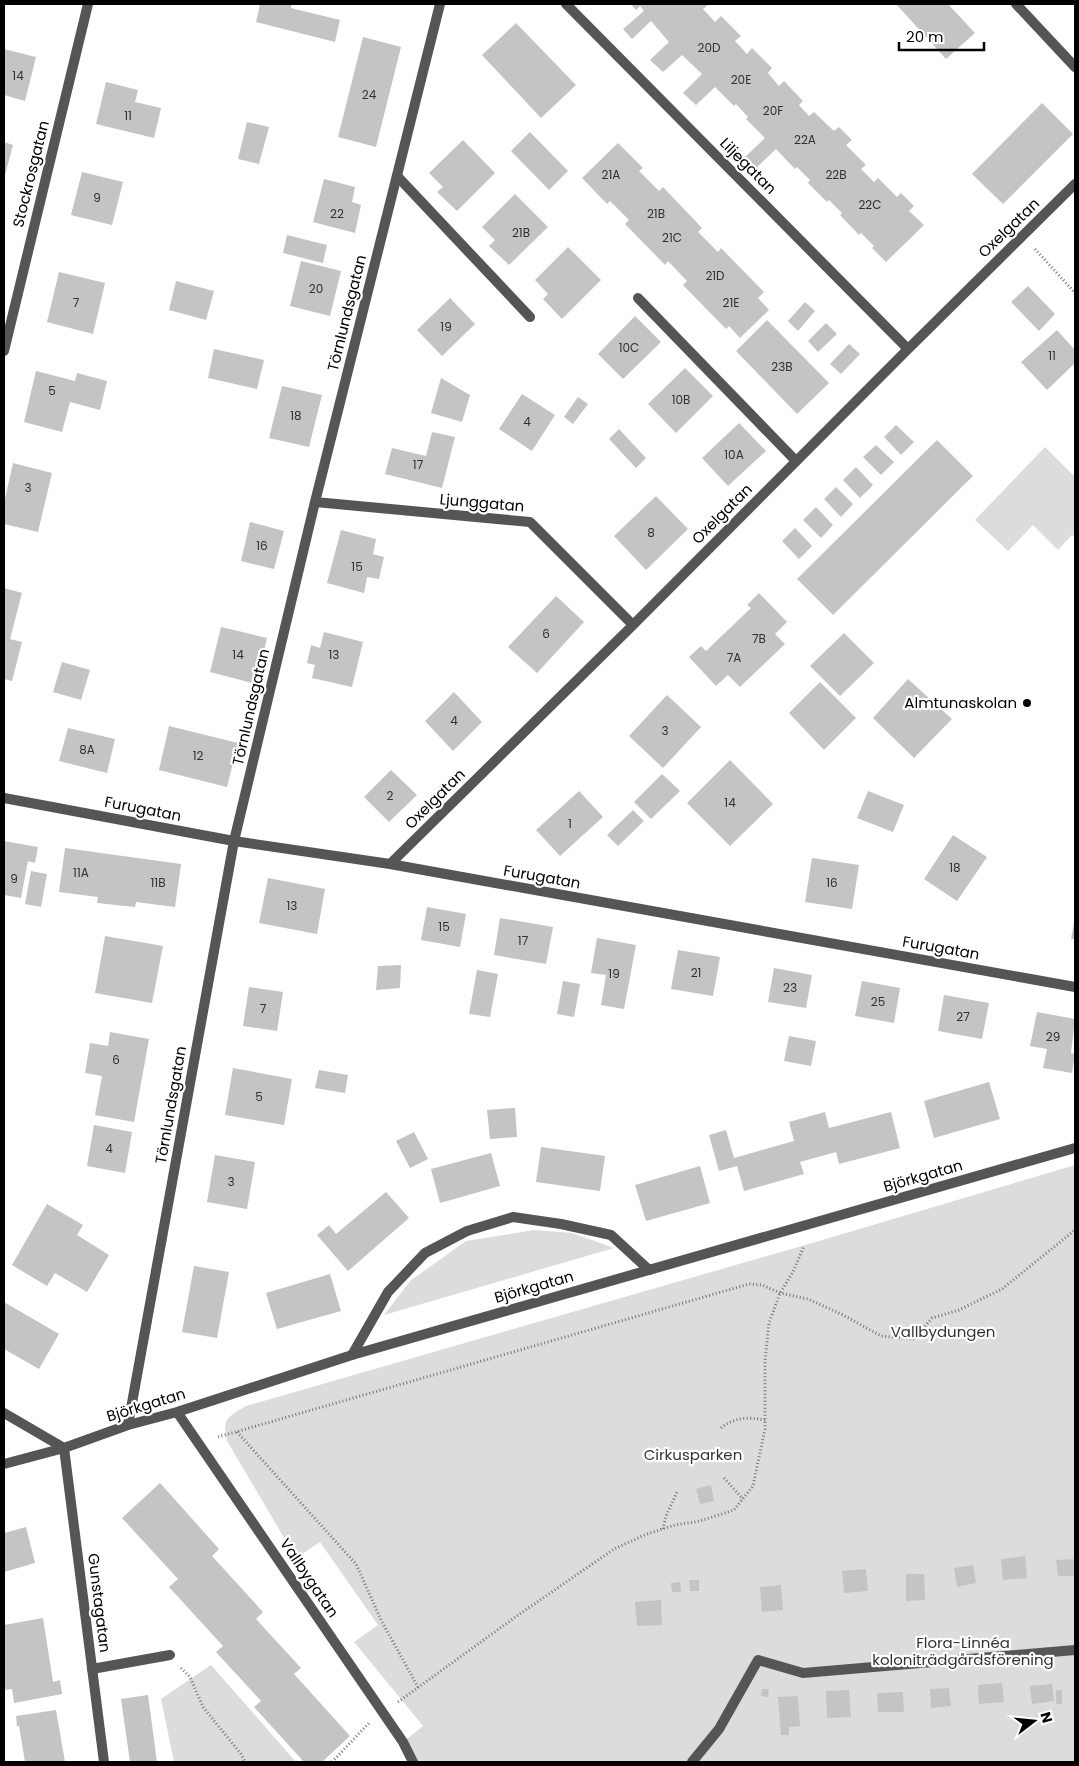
<svg xmlns="http://www.w3.org/2000/svg" width="1079" height="1766" font-family="Poppins,sans-serif">
<rect width="100%" height="100%" fill="#fff"/>
<path fill="#dcdcdc" d="M1045 447 1075 477V537L1072 535 1058 550 1033 525 1008 551 975 520Z
M1075 1165V1762H413L403 1742 423 1726 354 1642 378 1625 320 1542 296 1558 227 1441C222 1419 227 1417 246 1406L819 1241Z
M534 1230 572 1233 614 1248 384 1315 410 1281 466 1241Z
M211 1665 296 1762H174L161 1699Z"/>
<path fill="#c4c4c4" d="M260 4H291V8L340 20 335 42 256 22Z
M631 4H709L703 9 715 22 721 16 741 36 735 41 747 54 752 48 772 68 768 73 779 86 784 81 803 101 799 105 809 116 814 112 834 131 839 127 852 140 846 145 866 165 861 169 874 182 878 178 897 197 901 193 914 206 909 211 924 225 886 262 872 248 874 246 861 233 859 235 840 215 842 213 829 200 827 202 808 183 810 180 797 167 795 169 776 149 755 169 744 158 765 138 746 119 748 117 736 104 734 106 715 87 696 105 683 93 702 74 682 55 663 72 650 60 669 42 651 21 632 39 623 29 644 11 640 6 636 10Z
M896 4H948L975 33 946 59Z
M516 23 576 85 541 118 482 55Z
M363 37 401 47 376 147 338 137Z
M4 49 36 57 25 101 4 95Z
M106 82 138 90 135 102 161 108 154 138 96 124Z
M1042 103 1073 134 1003 204 972 174Z
M247 122 269 127 259 164 238 159Z
M530 132 568 171 549 190 511 151Z
M463 140 495 173 457 211 437 192 443 187 429 173Z
M4 142 13 145 4 179Z
M618 143 643 168 639 171 659 191 663 187 702 228 698 232 718 252 721 248 764 292 758 298 769 310 740 338 729 326 726 329 683 285 687 281 668 261 665 265 625 224 629 220 610 201 607 204 582 178Z
M82 172 123 182 112 225 71 215Z
M324 179 355 187 352 202 361 205 355 233 313 222Z
M515 194 548 227 509 265 489 246 495 240 482 227Z
M287 235 327 245 323 263 283 253Z
M568 247 601 280 562 319 543 299 548 294 535 280Z
M301 261 341 271 330 316 290 306Z
M59 272 105 283 93 334 47 322Z
M176 281 214 291 206 320 169 310Z
M1028 286 1055 314 1039 331 1011 302Z
M450 298 475 324 442 356 417 330Z
M805 302 815 311 798 331 788 321Z
M635 316 661 342 623 379 598 354Z
M767 320 829 383 797 414 736 351Z
M826 323 837 334 818 352 808 341Z
M1057 330 1075 350V363L1047 390 1021 362Z
M849 344 860 354 841 374 830 364Z
M214 349 264 360 257 389 208 378Z
M685 368 713 396 676 433 648 404Z
M36 371 75 381 77 373 107 381 100 410 70 402 62 432 24 422Z
M441 378 470 395 462 422 431 413Z
M282 386 322 395 309 447 269 438Z
M522 394 555 415 532 451 499 429Z
M578 397 588 404 573 424 564 417Z
M739 423 766 451 728 486 702 458Z
M896 425 914 442 901 455 884 437Z
M619 429 646 458 636 468 609 439Z
M432 432 455 437 442 488 385 474 392 448 426 456Z
M937 440 973 476 833 615 797 579Z
M876 445 894 462 881 475 863 457Z
M13 463 52 473 38 532 4 524V503Z
M856 467 873 485 860 498 843 480Z
M836 487 853 504 841 517 824 499Z
M656 496 688 529 646 570 614 536Z
M816 507 833 525 821 538 803 520Z
M250 522 284 531 274 569 241 561Z
M795 528 812 546 799 559 782 541Z
M341 530 376 539 373 554 384 557 379 579 367 577 364 593 327 583Z
M4 588 22 593 10 639 22 642 12 681 4 679Z
M759 593 787 622 775 634 785 644 740 687 728 675 716 686 689 657 701 646 706 651 751 608 747 605Z
M556 596 584 622 537 673 508 647Z
M221 627 267 638 256 684 210 672Z
M324 632 363 642 352 687 312 678 315 665 307 663 311 645 320 648Z
M844 633 874 663 840 696 810 666Z
M62 662 90 670 81 700 53 692Z
M908 679 952 719 914 758 873 718Z
M820 682 856 718 824 750 789 713Z
M454 692 482 722 453 751 425 721Z
M667 695 701 727 663 768 629 736Z
M169 726 238 743 227 787 159 770Z
M68 728 115 739 107 773 59 761Z
M730 760 773 804 730 846 687 803Z
M391 770 417 795 389 822 364 797Z
M662 774 680 791 651 819 634 802Z
M579 791 603 817 560 856 536 830Z
M868 791 904 805 893 832 857 818Z
M633 810 644 821 618 846 607 835Z
M953 835 987 857 957 901 924 879Z
M4 841 38 847 35 863 28 861 21 898 4 895Z
M65 848 181 864 175 907 136 902 135 907 97 903 98 897 59 892Z
M812 858 859 865 852 909 805 902Z
M31 871 47 874 41 907 25 904Z
M268 878 325 889 317 934 259 923Z
M427 907 466 914 460 947 421 940Z
M500 918 553 927 546 964 494 955Z
M1074 922H1075V939H1071Z
M105 936 163 946 152 1003 95 993Z
M597 938 636 945 624 1009 601 1005 606 975 591 973Z
M678 950 720 957 713 996 671 989Z
M401 965 400 988 376 990 378 966Z
M774 968 812 975 806 1008 768 1002Z
M477 970 498 974 490 1017 469 1014Z
M563 981 580 984 574 1017 557 1014Z
M862 981 900 988 894 1023 855 1016Z
M249 987 283 992 277 1031 243 1026Z
M944 995 989 1003 982 1039 938 1031Z
M1037 1012 1075 1019 1071 1053 1075 1054 1072 1073 1043 1068 1047 1049 1030 1046Z
M110 1032 149 1039 134 1122 95 1115 102 1076 85 1073 90 1043 108 1046Z
M789 1036 816 1041 811 1066 784 1061Z
M233 1068 292 1079 284 1125 225 1115Z
M319 1070 348 1075 345 1093 315 1088Z
M989 1082 1000 1119 934 1138 924 1101Z
M515 1108 517 1137 490 1139 487 1110Z
M825 1112 829 1128 891 1112 900 1148 839 1164 836 1152 800 1162 804 1174 744 1191 737 1166 719 1171 709 1135 726 1130 734 1158 794 1141 789 1122Z
M94 1125 132 1132 125 1173 87 1166Z
M414 1132 428 1159 410 1168 396 1141Z
M541 1147 605 1156 600 1191 536 1182Z
M491 1153 500 1186 440 1203 431 1169Z
M215 1155 255 1162 247 1209 207 1202Z
M700 1166 710 1203 646 1221 635 1185Z
M386 1192 409 1218 348 1271 317 1235 329 1225 336 1234Z
M47 1204 83 1225 77 1235 109 1255 87 1292 55 1273 47 1286 12 1265Z
M194 1266 229 1272 217 1338 182 1332Z
M330 1274 341 1311 277 1329 266 1293Z
M4 1302 59 1334 39 1369 4 1349Z
M160 1483 219 1549 212 1556 263 1612 256 1619 301 1668 294 1674 350 1736 322 1762H304L254 1707 261 1701 216 1652 223 1646 169 1587 178 1579 122 1518Z
M711 1485 714 1501 700 1504 696 1489Z
M26 1527 35 1563 4 1572V1533Z
M1025 1556 1027 1578 1003 1580 1001 1559Z
M1075 1559V1576H1058L1056 1560Z
M973 1565 976 1583 957 1587 954 1568Z
M866 1569 868 1591 844 1593 842 1571Z
M906 1574H924L925 1600 906 1601Z
M689 1580H699V1591H690Z
M680 1582 681 1592H672L671 1583Z
M781 1585 783 1610 762 1612 760 1587Z
M661 1600 662 1625 637 1626 635 1602Z
M43 1618 53 1682 60 1680 62 1694 14 1703 12 1689 4 1690V1625Z
M1002 1683 1004 1702 979 1704 978 1685Z
M1052 1684 1054 1701 1032 1704 1030 1686Z
M949 1688 951 1706 931 1708 930 1689Z
M762 1689H769L768 1697 761 1696Z
M849 1690 851 1717 827 1718 826 1691Z
M1056 1690H1062V1704H1056Z
M903 1692 904 1712H878L877 1693Z
M148 1695 157 1762H130L121 1699Z
M798 1696 800 1726 789 1727V1735H781L778 1697Z
M56 1710 65 1762H25L19 1726H17L16 1716Z"/>
<g fill="none" stroke-linecap="round" stroke-linejoin="round">
<path stroke="#777" stroke-width="3" stroke-dasharray="1 2.5" stroke-linecap="butt" d="M1035 249 1075 293
M721 1428C735 1417 748 1417 765 1420
M237 1432 356 1564 382 1622 418 1687
M218 1437 749 1284 762 1285 780 1293 808 1299 843 1315 881 1336 914 1339 932 1318 959 1310 1002 1289 1075 1230
M724 1478 743 1499
M663 1529 666 1516 678 1490
M181 1668 190 1677 203 1707 241 1754 245 1762
M398 1702 514 1618 614 1549 647 1534 675 1525 700 1521 734 1510 753 1486 765 1429V1361L769 1323 780 1293 793 1272 804 1246
M332 1762 369 1723"/>
<path stroke="#555" stroke-width="10" d="M397 176 530 317
M638 298 796 461
M352 1355 388 1292 425 1253 467 1231 513 1217 561 1224 611 1235 649 1270
M92 1669 170 1655
M692 1762 719 1729 758 1660 803 1673 1075 1650"/>
<path stroke="#555" stroke-width="10" d="M566 4 908 349
M1016 4 1075 67
M4 351 88 4
M315 502 530 522 633 625
M4 798 234 841 390 864 1075 987
M390 864 627 631 908 349 1075 184
M177 1412 403 1742 413 1762
M4 1413 64 1448 104 1762
M128 1425 234 841 315 502 440 4
M4 1464 64 1448 128 1425 177 1412 352 1355 1075 1148"/>
</g>
<circle fill="#000" stroke="#fff" stroke-width="2" cx="1027" cy="703" r="5"/>
<g text-anchor="middle" stroke-width="4.5" stroke-linejoin="round" paint-order="stroke">
<g font-size="12" fill="#313131">
<text x="709" y="52">20D</text>
<text x="18" y="80">14</text>
<text x="741" y="84">20E</text>
<text x="369" y="99">24</text>
<text x="773" y="115">20F</text>
<text x="128" y="120">11</text>
<text x="805" y="144">22A</text>
<text x="611" y="179">21A</text>
<text x="836" y="179">22B</text>
<text x="97" y="202">9</text>
<text x="870" y="209">22C</text>
<text x="337" y="218">22</text>
<text x="656" y="218">21B</text>
<text x="521" y="237">21B</text>
<text x="672" y="242">21C</text>
<text x="715" y="280">21D</text>
<text x="316" y="293">20</text>
<text x="76" y="307">7</text>
<text x="731" y="307">21E</text>
<text x="446" y="331">19</text>
<text x="629" y="352">10C</text>
<text x="1052" y="360">11</text>
<text x="782" y="371">23B</text>
<text x="52" y="395">5</text>
<text x="681" y="404">10B</text>
<text x="296" y="420">18</text>
<text x="527" y="426">4</text>
<text x="734" y="459">10A</text>
<text x="418" y="469">17</text>
<text x="28" y="492">3</text>
<text x="651" y="537">8</text>
<text x="262" y="550">16</text>
<text x="357" y="571">15</text>
<text x="546" y="638">6</text>
<text x="759" y="643">7B</text>
<text x="238" y="659">14</text>
<text x="334" y="659">13</text>
<text x="734" y="662">7A</text>
<text x="454" y="725">4</text>
<text x="665" y="735">3</text>
<text x="87" y="754">8A</text>
<text x="198" y="760">12</text>
<text x="390" y="800">2</text>
<text x="730" y="807">14</text>
<text x="570" y="828">1</text>
<text x="955" y="872">18</text>
<text x="81" y="877">11A</text>
<text x="14" y="883">9</text>
<text x="158" y="887">11B</text>
<text x="832" y="887">16</text>
<text x="292" y="910">13</text>
<text x="444" y="931">15</text>
<text x="523" y="945">17</text>
<text x="696" y="977">21</text>
<text x="614" y="978">19</text>
<text x="790" y="992">23</text>
<text x="878" y="1006">25</text>
<text x="263" y="1013">7</text>
<text x="963" y="1021">27</text>
<text x="1053" y="1041">29</text>
<text x="116" y="1064">6</text>
<text x="259" y="1101">5</text>
<text x="109" y="1153">4</text>
<text x="231" y="1186">3</text>
</g>
<g font-size="15" fill="#000" stroke="#fff">
<text transform="translate(748 166) rotate(45)" y="5">Liljegatan</text>
<text transform="translate(31 174) rotate(-76)" y="5">Stockrosgatan</text>
<text transform="translate(1009 228) rotate(-44)" y="5">Oxelgatan</text>
<text transform="translate(347 313) rotate(-76)" y="5">Törnlundsgatan</text>
<text transform="translate(482 503) rotate(5)" y="5">Ljunggatan</text>
<text transform="translate(722 514) rotate(-45)" y="5">Oxelgatan</text>
<text transform="translate(251 707) rotate(-77)" y="5">Törnlundsgatan</text>
<text transform="translate(435 799) rotate(-45)" y="5">Oxelgatan</text>
<text transform="translate(143 809) rotate(11)" y="5">Furugatan</text>
<text transform="translate(542 877) rotate(10)" y="5">Furugatan</text>
<text transform="translate(941 948) rotate(10)" y="5">Furugatan</text>
<text transform="translate(171 1105) rotate(-80)" y="5">Törnlundsgatan</text>
<text transform="translate(923 1176) rotate(-16)" y="5">Björkgatan</text>
<text transform="translate(534 1287) rotate(-16)" y="5">Björkgatan</text>
<text transform="translate(146 1405) rotate(-17)" y="5">Björkgatan</text>
<text transform="translate(309 1578) rotate(56)" y="5">Vallbygatan</text>
<text transform="translate(99 1603) rotate(83)" y="5">Gunstagatan</text>
</g>
<g font-size="15" fill="#000" stroke="#fff" text-anchor="end">
<text x="1017" y="708">Almtunaskolan</text>
</g>
<g font-size="15" fill="#333" stroke="#fff">
<text x="943" y="1337">Vallbydungen</text>
<text x="693" y="1460">Cirkusparken</text>
<text x="963" y="1648">Flora-Linnéa<tspan x="963" dy="17">koloniträdgårdsförening</tspan></text>
</g>
</g>
<rect width="1079" height="1766" fill="none" stroke="#000000" stroke-width="10"/>
<g transform="translate(1034 1721) rotate(74)" stroke="#ffffff" stroke-width="4" paint-order="stroke">
<path d="M0-4L9 19L0 12L-9 19Z" fill="#000000"/>
<text y="-8" font-size="14" font-weight="bold" text-anchor="middle" fill="#000000">N</text>
</g>
<path d="M899 42v8h85v-8" fill="none" stroke="#000000" stroke-width="2.5"/>
<text x="906" y="42" font-size="15" fill="#000000" stroke="#ffffff" stroke-width="4" paint-order="stroke">20 m</text>
</svg>
